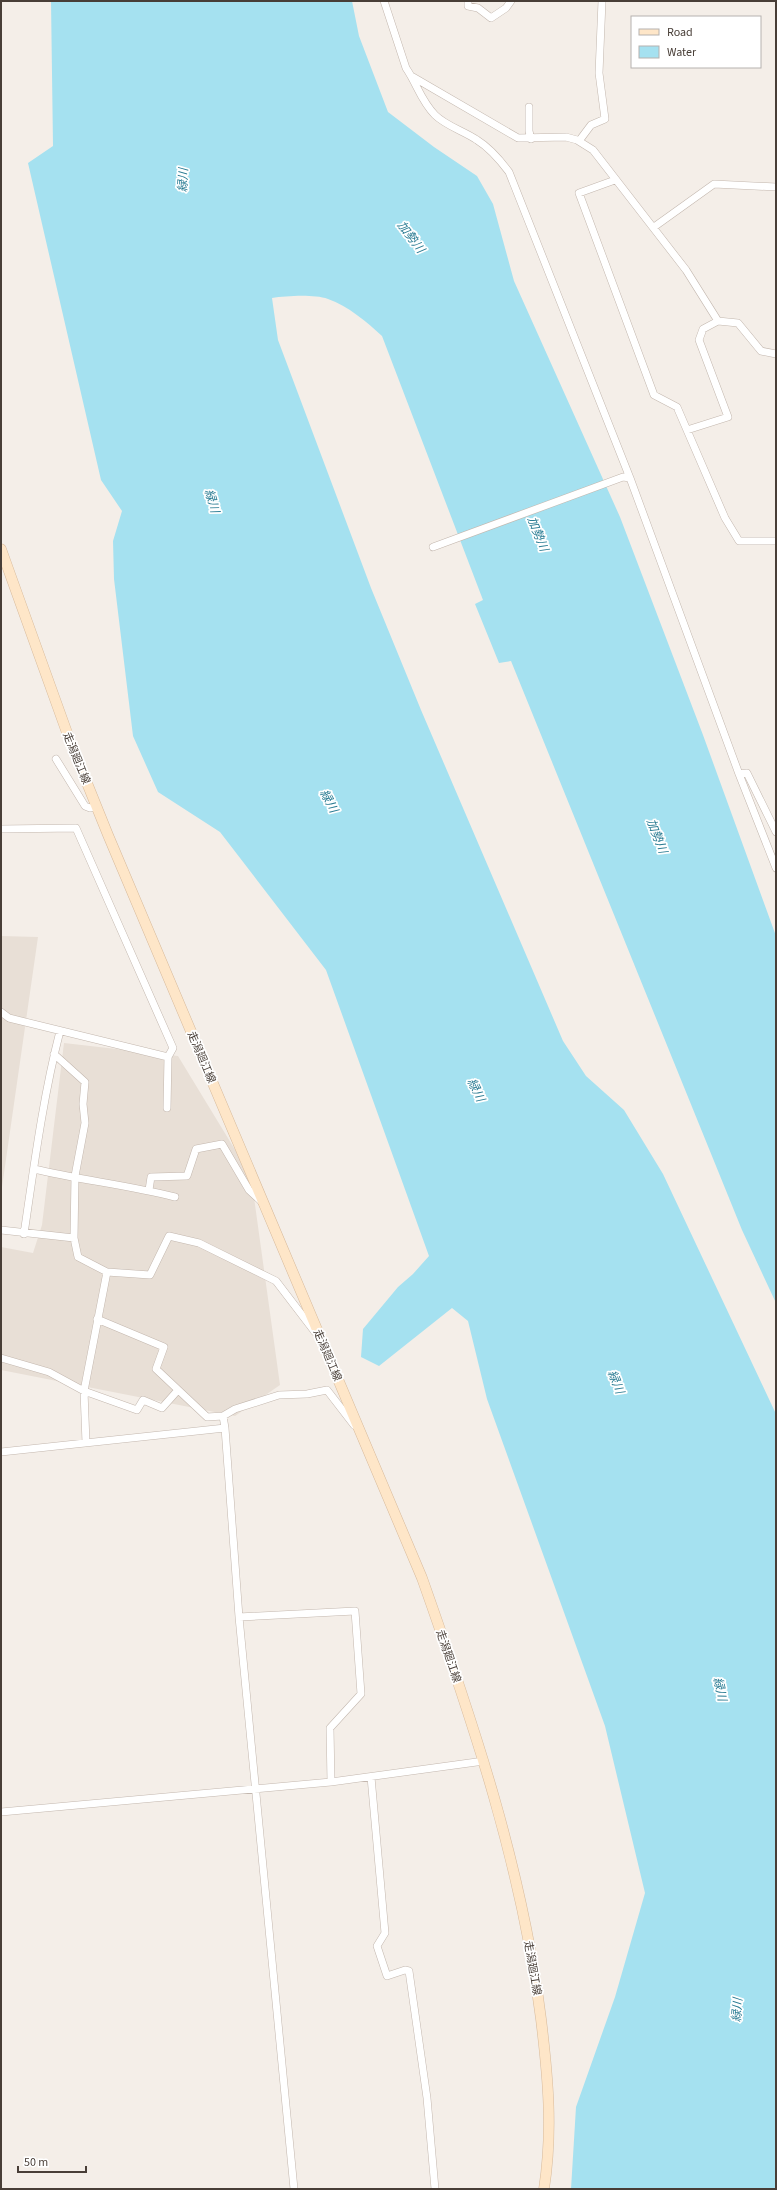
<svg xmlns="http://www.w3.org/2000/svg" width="777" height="2190" font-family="'Source Sans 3','Noto Sans JP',sans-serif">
<rect width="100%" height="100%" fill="#f4eee8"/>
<path fill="#e8dfd6" d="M1 936 38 937 1 1194Z
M64 1043 178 1056 251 1176 280 1385 235 1416 1 1370V1247L33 1253 42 1225Z"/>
<path fill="#a5e1f0" d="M51 1H352L359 36 388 112 434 147 477 176 493 204 514 281 620 517 703 735 776 936V1303L742 1230 511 661 499 663 475 604 483 600 382 336C367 322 348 306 328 299 313 294 287 296 272 298L278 340 371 588 421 710 563 1041 586 1076 624 1110 663 1174 776 1414V2189H571L576 2107 615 1997 645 1893 605 1726 487 1399 468 1321 452 1308 379 1366 361 1357 363 1329 398 1287 413 1274 429 1256 326 970 220 832 158 792 133 736 114 579 113 541 122 511 101 480 28 163 53 146Z"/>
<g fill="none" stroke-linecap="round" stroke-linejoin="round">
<g stroke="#c3b7ae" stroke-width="8">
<path id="minor" d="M384 1 406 68C417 84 421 101 435 115 446 126 464 131 477 140 490 148 500 160 509 172L630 478
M468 1V6L478 8 491 18 506 8 511 1
M413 77 518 138 566 137 577 140 593 150 686 270 718 321 738 323 761 351 776 354
M529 107V131L531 139
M579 141 591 125 605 119 599 73 602 1
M615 180 579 193 654 395 677 407 725 518 739 541H776
M654 227 714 184 776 187
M687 430 728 417 699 340 703 329 718 321
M433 547 623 477 630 478 739 774 747 773 776 832
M56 759 85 806 90 808 97 807
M739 774 776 868
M1 829 76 828 173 1048 168 1057 9 1018 1 1012
M54 1054 85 1082 83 1104 85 1123 75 1176 74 1238 78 1257 107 1272 150 1275 169 1236 199 1243 276 1281 315 1332
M167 1108 168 1057
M34 1169C80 1180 128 1185 175 1197
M149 1190 151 1177 187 1176 196 1149 222 1144 249 1190 262 1202
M1 1230 74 1238
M24 1234C34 1166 43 1097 60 1031
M97 1319 164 1347 156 1369 207 1417 223 1416 235 1409 279 1395 307 1394 327 1390 354 1425
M1 1358 49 1372 84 1391 137 1410 143 1400 162 1408 178 1390
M223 1416 225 1428 239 1617 294 2189
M86 1443 84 1391 107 1272
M1 1452 225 1428
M239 1617 355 1611 361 1694 330 1728 331 1782
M371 1777 385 1933 377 1946 387 1976 405 1970 409 1971 427 2098 435 2189
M1 1812 331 1782 484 1761"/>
</g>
<g stroke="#d7ba9b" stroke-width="11">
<path id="secondary" d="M1 549 70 741 108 835 422 1578C473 1722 522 1867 541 2019 548 2077 553 2131 544 2189"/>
</g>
<use href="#minor" stroke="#fff" stroke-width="7"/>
<use href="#secondary" stroke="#fee6c8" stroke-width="10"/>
</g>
<g text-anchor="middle" stroke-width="3.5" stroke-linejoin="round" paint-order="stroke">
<g font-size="11" fill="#483e37" stroke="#fff">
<text transform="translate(77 758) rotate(68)" y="4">走潟廻江線</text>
<text transform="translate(202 1057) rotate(67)" y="4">走潟廻江線</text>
<text transform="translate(328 1355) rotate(67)" y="4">走潟廻江線</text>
<text transform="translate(449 1656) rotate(71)" y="4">走潟廻江線</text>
<text transform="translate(533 1968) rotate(80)" y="4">走潟廻江線</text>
</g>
<g font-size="12" font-style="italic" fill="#2a7c93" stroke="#fff">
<text transform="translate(183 180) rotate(-88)" y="4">緑川</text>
<text transform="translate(411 237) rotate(53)" y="4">加勢川</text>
<text transform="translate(212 501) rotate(74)" y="4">緑川</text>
<text transform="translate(538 534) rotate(68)" y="4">加勢川</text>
<text transform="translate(329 801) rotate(62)" y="4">緑川</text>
<text transform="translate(657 836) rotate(69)" y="4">加勢川</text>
<text transform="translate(476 1090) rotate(64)" y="4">緑川</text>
<text transform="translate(616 1382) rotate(68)" y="4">緑川</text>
<text transform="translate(720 1689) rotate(77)" y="4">緑川</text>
<text transform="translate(737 2010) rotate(-86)" y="4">緑川</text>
</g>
</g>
<rect width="777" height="2190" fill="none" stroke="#483e37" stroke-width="4"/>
<rect x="631" y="16" width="130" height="52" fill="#ffffff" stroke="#b6b2af"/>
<rect x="639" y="29" width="20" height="6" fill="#fee6c8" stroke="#b6b2af"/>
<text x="667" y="36" font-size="12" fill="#483e37">Road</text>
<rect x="639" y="46" width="20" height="12" fill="#a5e1f0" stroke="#b6b2af"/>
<text x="667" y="56" font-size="12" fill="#483e37">Water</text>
<path d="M18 2166v6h68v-6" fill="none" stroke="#483e37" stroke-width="2"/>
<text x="24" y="2166" font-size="12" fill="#483e37" stroke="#ffffff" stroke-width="3" paint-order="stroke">50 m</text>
</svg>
